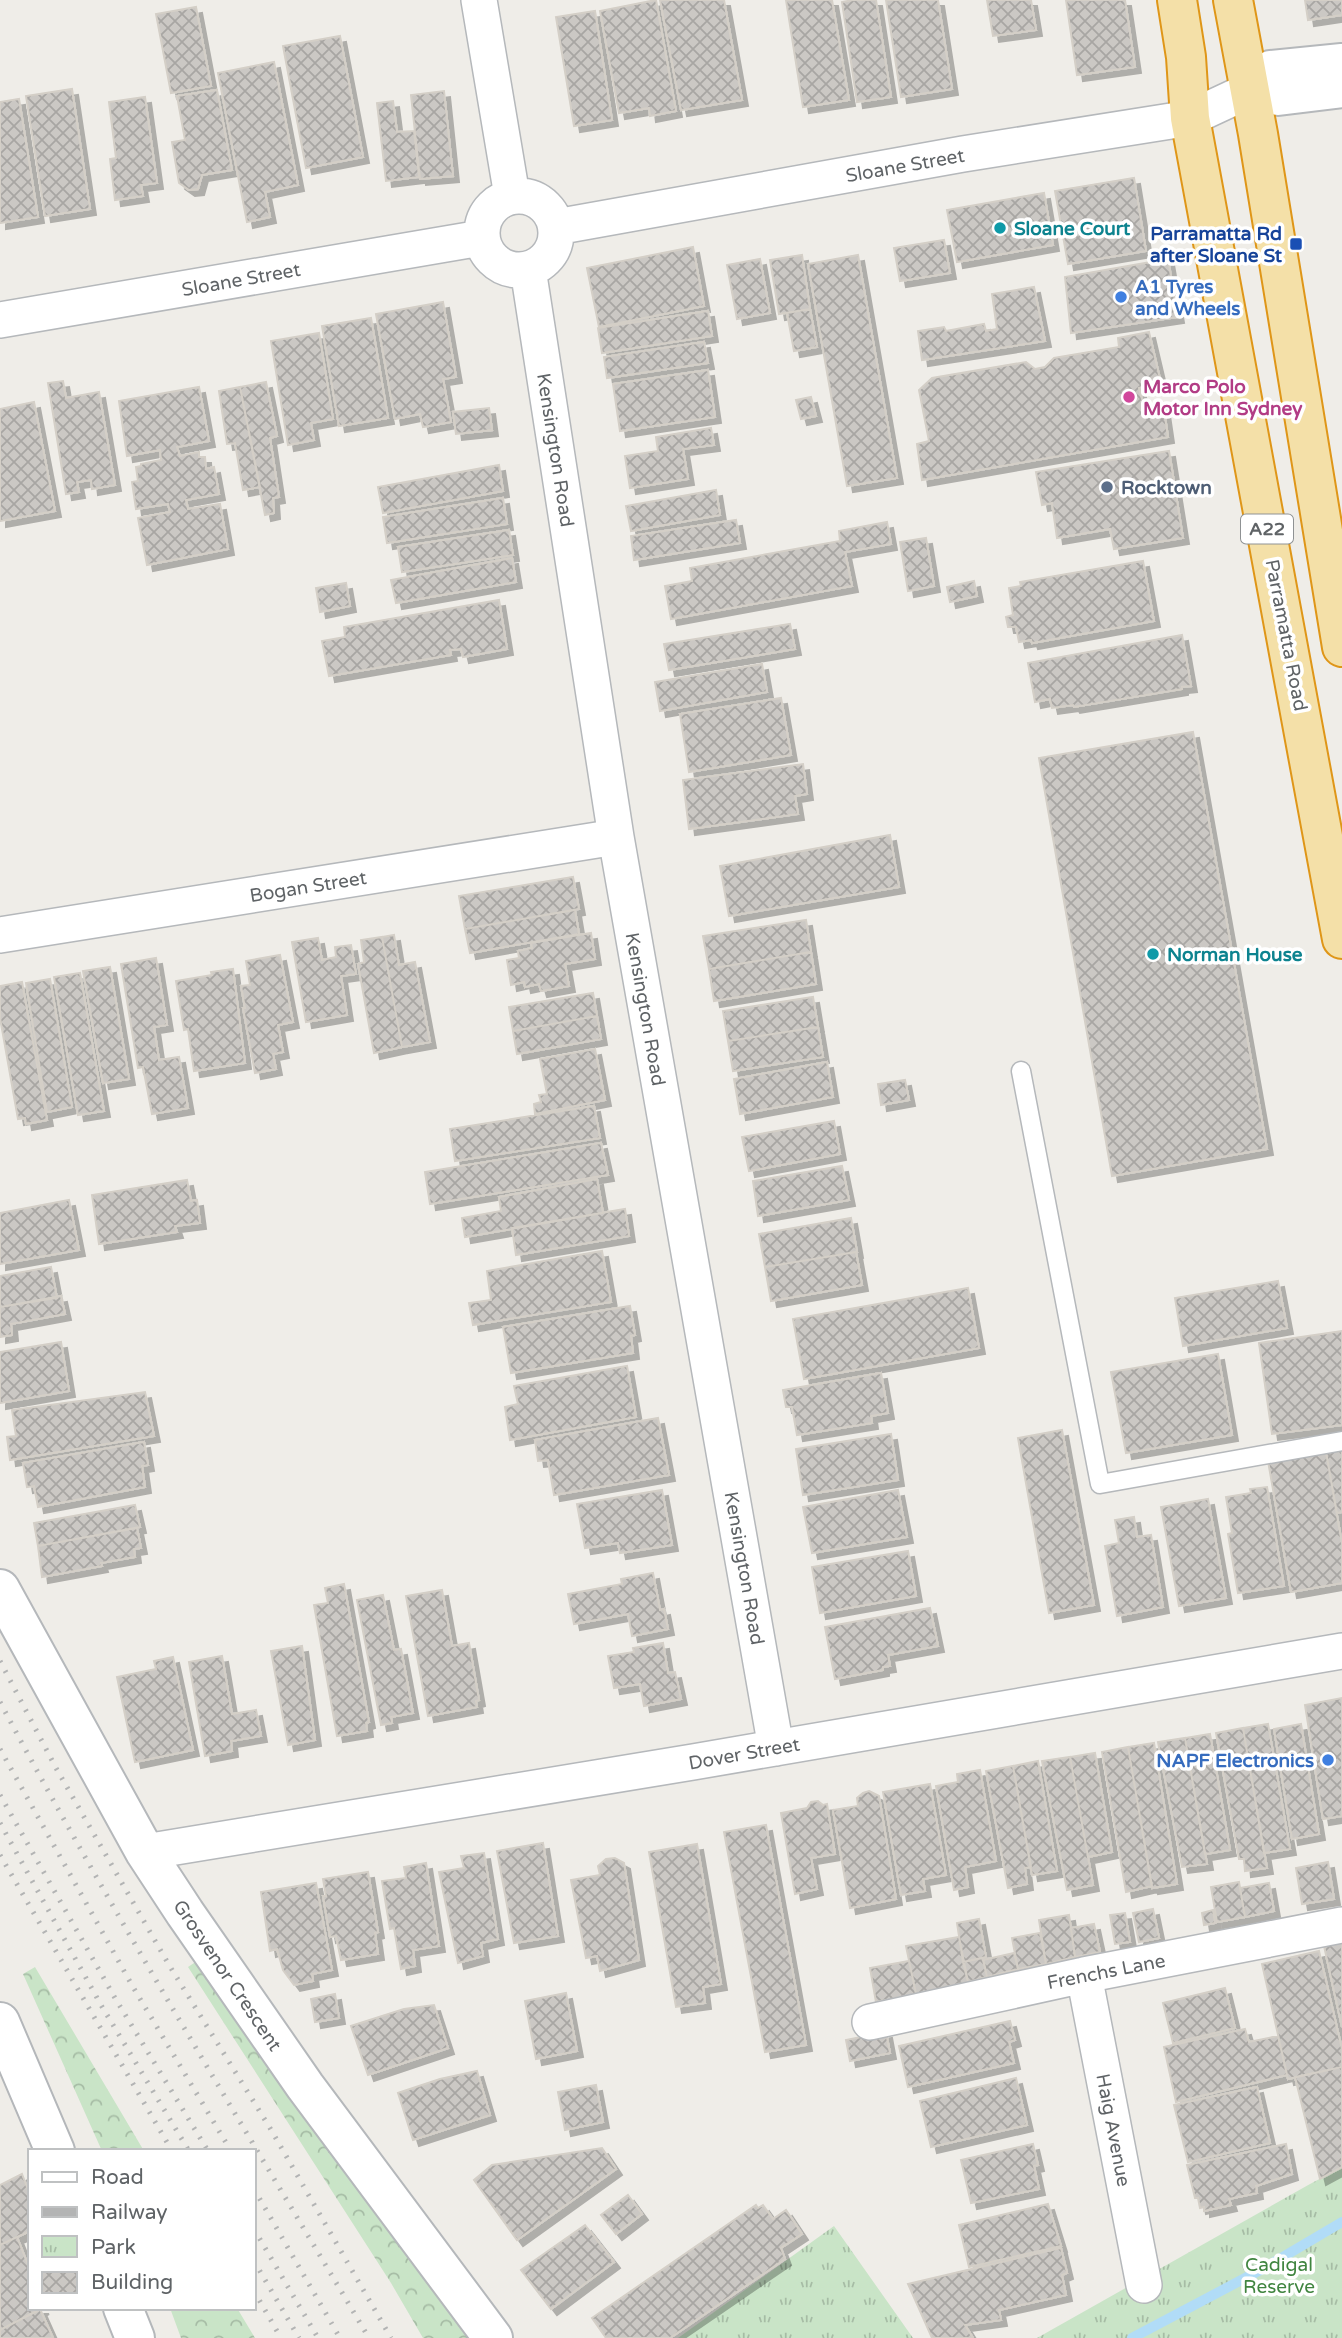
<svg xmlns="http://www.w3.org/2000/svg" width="1342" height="2338" font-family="'Varela Round',sans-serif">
<defs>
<pattern id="forest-crowns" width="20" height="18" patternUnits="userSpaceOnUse" patternTransform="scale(1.75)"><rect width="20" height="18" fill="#c9e4c7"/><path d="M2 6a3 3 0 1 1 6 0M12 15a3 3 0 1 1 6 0" fill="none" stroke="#a6bca5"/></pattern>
<pattern id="park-tufts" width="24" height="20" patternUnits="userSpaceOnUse" patternTransform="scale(1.75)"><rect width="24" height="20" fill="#c9e4c7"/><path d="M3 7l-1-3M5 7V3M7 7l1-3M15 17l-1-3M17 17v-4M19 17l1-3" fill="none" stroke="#a6bca5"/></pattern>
<pattern id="building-cross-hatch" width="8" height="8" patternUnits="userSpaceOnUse" patternTransform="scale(1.75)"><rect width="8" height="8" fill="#cbc8c4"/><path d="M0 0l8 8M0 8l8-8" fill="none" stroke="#a8a6a3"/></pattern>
<filter id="shadow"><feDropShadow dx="6" dy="6" stdDeviation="0" flood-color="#0004"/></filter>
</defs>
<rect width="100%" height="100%" fill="#efede8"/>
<path fill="url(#forest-crowns)" d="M200 1959 469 2338H423L391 2283 188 1967Z
M35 1967 144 2151H102L23 1974Z
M170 2308H237L255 2338H181Z"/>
<path fill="url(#park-tufts)" d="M1342 2167V2338H1037L1310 2184Z
M834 2226 913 2338H678Z"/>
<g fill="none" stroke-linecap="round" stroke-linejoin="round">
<path stroke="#b1dcf7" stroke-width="10" d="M1132 2338 1266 2267 1342 2222"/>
</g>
<path fill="url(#building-cross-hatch)" stroke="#d4cfc7" stroke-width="2" filter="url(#shadow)" d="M656 0 676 111 650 116 649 108 619 113 600 11Z
M660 0H724L742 100 681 110Z
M786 0H832L849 100 803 107Z
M853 0H876L891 97 857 102 842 2Z
M886 0H938L952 89 901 97Z
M987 0H1031L1036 30 993 36Z
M1066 0H1125L1135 67 1077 75Z
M1305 0H1342V15L1308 20Z
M196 7 211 86 171 93 156 14Z
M595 11 612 120 574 126 556 17Z
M340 36 363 157 306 168 283 46Z
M274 62 298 185 265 192 270 217 247 222 218 73Z
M72 89 90 209 45 216 26 96Z
M217 90 232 170 202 175 198 189 189 190 179 183 172 142 185 140 177 96Z
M444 91 453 176 420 179 411 95Z
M145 97 157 183 141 185 143 196 115 200 110 159 116 158 109 102Z
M19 99 38 217 0 223V102Z
M393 101 397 132 414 131 419 177 386 181 377 103Z
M1134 178 1146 251 1068 264 1055 191Z
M1044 193 1053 245 957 262 947 210Z
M944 240 950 273 900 281 894 248Z
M693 247 704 306 599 327 587 268Z
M802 255 810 309 779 314 770 260Z
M858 255 897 478 847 486 808 264Z
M760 259 770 313 737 319 727 265Z
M1168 259 1178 317 1071 333 1065 277Z
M1034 287 1045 341 922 360 918 331 944 327 946 331 984 324 986 331 997 329 992 294Z
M443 302 456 377 443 379 451 422 423 427 420 414 395 419 376 314Z
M810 309 817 347 794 351 787 313Z
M708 311 712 336 602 353 598 328Z
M371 318 388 418 339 426 322 326Z
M1149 332 1161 383 1139 388 1144 406 1163 403 1168 437 922 480 917 444 929 441 919 390 932 378 1026 362 1035 369 1045 367 1054 358 1119 347 1118 338Z
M319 333 333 419 311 423 314 440 288 445 271 341Z
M704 342 708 363 607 378 604 357Z
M708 370 715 417 620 431 613 384Z
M63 381 66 398 99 392 115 485 92 489 91 480 77 482 79 492 66 494 48 383Z
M266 382 277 436 270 438 279 497 273 498 274 513 265 515 240 387Z
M199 387 209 441 177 447 180 456 199 452V457H205L206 469 214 467 219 494 186 500 188 509 220 504 228 549 147 565 138 518 170 512 168 504 136 509 132 482 138 481 136 467 141 466V464L161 460 160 450 127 456 119 401Z
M240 387 260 487 243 490 235 443 227 444 219 391Z
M811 397 816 416 801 419 796 400Z
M34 402 55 511 0 521V409Z
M489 408 492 430 456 434 453 412Z
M711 428 714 445 683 449 688 479 630 488 625 456 658 451 656 437Z
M1169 451 1183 538 1114 549 1110 529 1057 538 1052 503 1042 505 1036 472Z
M499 465 503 491 383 513 378 487Z
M716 490 720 515 631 531 626 506Z
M503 498 507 524 387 543 383 517Z
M736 520 740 543 634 560 631 536Z
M887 522 891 544 845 552 852 586 671 619 665 586 692 581 690 568 840 541 839 531Z
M509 530 513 555 402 572 398 547Z
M926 538 934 586 908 591 900 542Z
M512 558 516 582 396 603 391 580Z
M1143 561 1154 621 1032 643 1031 640 1019 642 1016 627H1008L1006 617 1013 615 1009 588 1021 586 1020 582Z
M974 581 977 596 950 602 947 587Z
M346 583 350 606 320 612 316 588Z
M499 600 507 649 463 657 461 649 450 650 451 655 329 676 322 641 345 637 344 627Z
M790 624 795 649 669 670 664 644Z
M1182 635 1191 686 1182 687V689L1074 707 1073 705 1052 708 1050 699 1035 702 1028 663Z
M762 664 767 692 660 711 655 682Z
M781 698 791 755 689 772 680 714Z
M1193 732 1267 1149 1112 1176 1039 758Z
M803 764 807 794 795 796 798 814 689 829 683 780Z
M890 835 899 887 729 916 720 866Z
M573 877 579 909 465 929 459 896Z
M575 910 579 934 470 953 465 929Z
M806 920 811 952 709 969 703 936Z
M591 933 595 959 565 964 569 986 541 991 539 984 525 987 524 982 511 985 507 960 519 958 518 951 532 948 531 943Z
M394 935 399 965 415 962 430 1042 402 1047 382 937Z
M382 937 402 1047 374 1053 358 964 364 962 361 940Z
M318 938 322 960 336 957 335 947 351 945 356 974 341 976 347 1015 306 1022 292 942Z
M811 952 816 984 714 1001 709 969Z
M280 955 293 1022 278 1025 283 1052 273 1054 276 1069 255 1073 243 1008H245L241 986 250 985 246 961Z
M156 958 167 1025 154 1027 159 1060 179 1057 188 1108 152 1114 143 1067 138 1068 121 964Z
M110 967 129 1079 103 1083 83 971Z
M233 969 245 1063 194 1071 188 1029 184 1030 176 981 212 975 211 972Z
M80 973 104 1111 78 1115 54 977Z
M50 979 72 1107 47 1112 26 983Z
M22 982 47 1120 26 1124 25 1118 18 1119 0 1018V986Z
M593 993 597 1016 513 1031 509 1007Z
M813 997 818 1027 728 1041 723 1011Z
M597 1016 601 1039 517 1054 513 1031Z
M818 1027 823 1057 733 1071 728 1041Z
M595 1049 605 1100 535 1114 534 1104 541 1102 539 1095 547 1094 540 1059Z
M827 1062 833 1097 740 1114 734 1079Z
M905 1080 909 1100 881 1105 878 1084Z
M594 1106 600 1138 455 1161 450 1129Z
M834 1121 840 1154 749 1171 742 1137Z
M601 1143 608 1175 430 1204 425 1172Z
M842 1166 849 1200 758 1216 753 1181Z
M597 1179 603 1213 465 1237 462 1218 501 1211 499 1197Z
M187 1180 191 1201 197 1200 200 1223 175 1226 177 1232 99 1244 92 1195Z
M69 1200 79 1250 0 1264V1213Z
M625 1209 629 1236 516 1255 512 1228Z
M851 1218 857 1252 765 1267 759 1234Z
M602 1251 611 1302 473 1325 469 1303 491 1300 487 1271Z
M856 1252 862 1285 771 1301 765 1267Z
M51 1267 57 1298 0 1307V1276Z
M1278 1281 1287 1328 1183 1346 1175 1298Z
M968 1288 979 1348 804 1379 793 1319Z
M61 1296 65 1314 11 1324 12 1335 0 1337V1307Z
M630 1306 635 1335 631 1336 633 1353 511 1373 503 1327Z
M1342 1331V1425L1272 1434 1259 1343Z
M61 1342 69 1391 0 1403V1352Z
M1218 1354 1232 1435 1126 1453 1111 1372Z
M627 1366 636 1417 510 1440 505 1407 518 1404 514 1386Z
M881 1373 888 1413 871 1416 872 1423 797 1435 792 1407H786L783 1390Z
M145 1392 154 1436 10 1460 7 1437 16 1436 12 1410Z
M658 1418 669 1475 554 1495 548 1460 538 1461 535 1440Z
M1062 1430 1094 1605 1049 1613 1018 1438Z
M891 1434 898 1480 803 1495 796 1449Z
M144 1442 148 1465 142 1466 145 1487 38 1507 34 1486 27 1487 23 1463Z
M1342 1451V1512L1337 1513 1326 1452Z
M1326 1452 1342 1544V1583L1291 1592 1268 1461Z
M1267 1487 1284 1586 1238 1593 1228 1534 1232 1533 1226 1497 1251 1493 1250 1489Z
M662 1490 672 1545 620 1553 618 1543 585 1548 577 1504Z
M898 1490 907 1537 812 1553 803 1507Z
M1208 1499 1226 1598 1179 1606 1161 1507Z
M135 1505 140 1527 38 1546 34 1523Z
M1134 1517 1137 1537 1151 1535 1163 1607 1117 1616 1105 1546 1119 1543 1115 1520Z
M137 1528 141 1548 134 1549 135 1557 101 1563 102 1566 42 1577 38 1546Z
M908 1551 916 1596 820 1613 812 1567Z
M653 1573 660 1610 664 1609 668 1629 632 1636 628 1614 574 1624 568 1594 622 1584 621 1579Z
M344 1584 369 1722 366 1723 367 1731 337 1736 314 1605 328 1603 325 1588Z
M442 1590 452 1646 469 1643 479 1700 476 1701 477 1707 428 1716 406 1596Z
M383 1595 394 1650 401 1649 413 1713 391 1717 392 1723 381 1725 357 1600Z
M930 1608 938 1646 888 1655 890 1666 883 1667V1670L835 1679 825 1627Z
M663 1643 668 1673 675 1672 681 1699 644 1706 640 1684 614 1688 608 1656 634 1652 633 1648Z
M302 1646 315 1740 288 1745 271 1651Z
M222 1656 232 1714 256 1710 261 1736 231 1741 232 1751 205 1756 189 1662Z
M173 1657 193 1750 135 1762 117 1677 156 1669 154 1661Z
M1342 1698V1816L1323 1819 1305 1705Z
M1268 1724 1290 1849 1264 1853 1243 1728Z
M1301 1724 1319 1834 1292 1839 1274 1729Z
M1243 1728 1267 1868 1245 1871 1244 1859H1239L1216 1733Z
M1210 1734 1230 1850 1205 1854 1185 1738Z
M1185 1738 1207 1864 1182 1867 1158 1742Z
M1154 1743 1177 1884 1152 1888 1128 1747Z
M1128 1747 1152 1886 1126 1892 1102 1752Z
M1095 1753 1112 1852 1088 1857 1070 1757Z
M1070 1757 1093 1885 1067 1890 1042 1761Z
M1038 1761 1057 1871 1032 1875 1013 1766Z
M1013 1766 1031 1867 1025 1868 1027 1884 1008 1888 986 1771Z
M980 1770 996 1861 965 1867 968 1887 954 1890 936 1786 958 1782 957 1774Z
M930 1784 946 1875 923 1879 925 1891 901 1895 883 1792Z
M869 1791 879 1796 896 1899 850 1908 833 1810 858 1806 857 1798 863 1793Z
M818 1801 823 1805 827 1804 835 1854 811 1858 817 1889 795 1894 781 1813 807 1808 811 1802Z
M766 1825 806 2045 765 2052 724 1832Z
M543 1843 558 1936 514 1943 497 1851Z
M697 1844 721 1984 703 1987 705 2003 676 2007 649 1852Z
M484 1853 498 1939 481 1943 483 1956 458 1963 439 1872 464 1868 461 1856Z
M615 1858 624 1863 639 1960 600 1971 597 1956 586 1958 571 1880 600 1875 598 1866 606 1859Z
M1328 1862 1334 1899 1302 1904 1296 1868Z
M426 1863 439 1946 413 1950 415 1966 401 1969 394 1928 390 1929 382 1881 406 1878 404 1867Z
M368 1872 378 1932 375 1933 378 1954 341 1960 336 1936 330 1937 323 1896H326L323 1879Z
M1239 1882 1245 1917 1217 1922 1211 1887Z
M316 1883 332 1970 312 1974 313 1981 294 1985 283 1970 277 1949 270 1951 261 1892Z
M1269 1883 1274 1911 1245 1917 1240 1888Z
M1153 1909 1159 1938 1139 1942 1133 1913Z
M1213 1910 1215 1923 1204 1925 1202 1913Z
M1125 1913 1130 1942 1115 1944 1110 1915Z
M1069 1915 1075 1957 1046 1964 1039 1920Z
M979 1919 986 1957 963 1962 957 1923Z
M1094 1924 1100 1952 1075 1957 1071 1928Z
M1040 1933 1046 1964 1018 1969 1012 1938Z
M959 1937 968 1982 916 1994 906 1946Z
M1342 1942V2027L1324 1946Z
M1319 1951 1342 2049V2067L1288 2079 1262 1964Z
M1014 1953 1018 1969 987 1977 983 1960Z
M983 1958 987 1977 968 1982 963 1962Z
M909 1961 916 1994 876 2002 870 1968Z
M1225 1988 1235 2028 1173 2043 1163 2003Z
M566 1993 577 2051 536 2059 525 2001Z
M335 1994 339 2018 315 2022 311 1999Z
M434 2005 448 2048 368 2075 351 2026 404 2009Z
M1010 2021 1015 2040 1009 2042 1014 2063 908 2087 899 2046Z
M1245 2029 1249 2042 1278 2036 1287 2075 1176 2102 1164 2047Z
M886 2032 890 2053 850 2061 846 2040Z
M1342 2067V2167L1320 2179 1295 2077Z
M477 2071 490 2115 413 2140 398 2093 440 2079Z
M1016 2078 1027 2125 931 2147 920 2101Z
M596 2085 603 2122 565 2130 558 2092Z
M1257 2087 1270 2143 1188 2162 1174 2105Z
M1033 2144 1038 2165 1034 2166 1039 2189 971 2203 961 2160Z
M1286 2144 1292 2174 1256 2186 1257 2193 1229 2199 1231 2205 1204 2211V2207L1200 2208 1198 2198H1195L1187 2165Z
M602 2148 616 2169 517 2240 474 2180 492 2165Z
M22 2174 30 2195V2231L0 2245V2185Z
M628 2195 642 2214 616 2234 601 2215Z
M1048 2204 1061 2246 969 2267 959 2225Z
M756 2205 758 2208 763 2205 773 2219 786 2210 802 2234 781 2248 785 2259 670 2338H606L592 2318Z
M585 2225 614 2262 551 2309 521 2270Z
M17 2237 30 2270V2308H43L0 2330V2245Z
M1061 2248 1067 2273 1062 2275 1066 2295 999 2310 1001 2320 965 2325 973 2338H932L908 2284Z
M40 2309 53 2338H0V2330Z"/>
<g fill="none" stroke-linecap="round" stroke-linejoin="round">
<g stroke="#b5b8bb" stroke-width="21">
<path id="service" d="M1021 1071 1100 1484 1342 1441"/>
</g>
<g stroke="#b5b8bb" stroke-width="38">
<path id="minor" d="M479 0 512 196
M482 233a37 37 0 1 1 74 0a37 37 0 1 1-74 0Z
M556 227 963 154 1190 118 1250 90
M528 269 616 837 776 1748
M0 320 481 238
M0 935 616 837
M145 1852 693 1762 1342 1651
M1084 1975 1144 2285
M870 2022 1084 1975 1342 1925"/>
</g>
<g stroke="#b5b8bb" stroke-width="42">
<path id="tertiary" d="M1250 90 1271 70 1342 63
M1250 90 1278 96 1342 88
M0 1589 145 1852 185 1913 305 2086 493 2338"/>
</g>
<g stroke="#b4b7ba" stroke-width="42">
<path id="secondary" d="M0 2022 55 2151
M123 2308 135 2338"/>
</g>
<g stroke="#df9618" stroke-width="42">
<path id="trunk" d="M1177 0 1186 57 1190 118 1342 939
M1233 0 1258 134 1342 647"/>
</g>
<use href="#service" stroke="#fff" stroke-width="18"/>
<use href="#minor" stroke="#fff" stroke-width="35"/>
<use href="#tertiary" stroke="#fff" stroke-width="38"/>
<use href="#secondary" stroke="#fff" stroke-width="38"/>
<use href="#trunk" stroke="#f4e0a8" stroke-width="38"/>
<path stroke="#b3b4b4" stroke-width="5" stroke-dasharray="2 9" stroke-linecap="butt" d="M0 1661 56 1768 169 1965 270 2128 391 2338
M0 1702C115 1919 244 2127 369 2338
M0 1749 133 1987 231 2151
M0 1795 115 1998 208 2151
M0 1823 101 2005 189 2151
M0 1855 172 2151
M254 2189 340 2338
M254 2229 318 2338
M254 2261 299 2338
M254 2291 281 2338"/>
</g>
<g fill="#0f9aa8" stroke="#fff" stroke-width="2.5">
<circle cx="1000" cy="228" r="7"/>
<circle cx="1153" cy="954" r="7"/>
</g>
<rect fill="#1a4fb4" stroke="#fff" stroke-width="2.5" x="1289" y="237" width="14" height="14" rx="3.5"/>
<g fill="#3f7fe0" stroke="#fff" stroke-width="2.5">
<circle cx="1121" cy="297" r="7"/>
<circle cx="1328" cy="1760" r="7"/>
</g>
<circle fill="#d1479c" stroke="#fff" stroke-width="2.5" cx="1129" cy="397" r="7"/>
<circle fill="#5c6f8a" stroke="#fff" stroke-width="2.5" cx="1107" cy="487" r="7"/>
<g text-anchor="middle" stroke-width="7" stroke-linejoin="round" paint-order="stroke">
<rect fill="#fff" stroke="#8f9294" stroke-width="2" x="1241" y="514.5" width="52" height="29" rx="5"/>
<g font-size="18" font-weight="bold" fill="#5f6366">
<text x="1267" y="535">A22</text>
</g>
<g font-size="19" fill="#5f6366" stroke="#fff">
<text transform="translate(905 165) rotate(-10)" y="7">Sloane Street</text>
<text transform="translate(241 279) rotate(-10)" y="7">Sloane Street</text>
<text transform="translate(556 450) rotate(81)" y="7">Kensington Road</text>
<text transform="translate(1287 635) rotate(79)" y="7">Parramatta Road</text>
<text transform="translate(308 886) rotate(-9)" y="7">Bogan Street</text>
<text transform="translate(646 1009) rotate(80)" y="7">Kensington Road</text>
<text transform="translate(745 1568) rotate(80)" y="7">Kensington Road</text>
<text transform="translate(744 1753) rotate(-10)" y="7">Dover Street</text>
<text transform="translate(1106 1971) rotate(-11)" y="7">Frenchs Lane</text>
<text transform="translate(228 1975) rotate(56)" y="7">Grosvenor Crescent</text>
<text transform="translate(1114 2130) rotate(79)" y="7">Haig Avenue</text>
</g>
<g font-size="19" font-weight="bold" fill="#0d838f" stroke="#fff" text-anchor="start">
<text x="1014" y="235">Sloane Court</text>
<text x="1167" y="961">Norman House</text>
</g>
<g font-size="19" font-weight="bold" fill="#164399" stroke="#fff" text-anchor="end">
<text x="1282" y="240">Parramatta Rd<tspan x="1282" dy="22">after Sloane St</tspan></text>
</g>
<g font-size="19" font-weight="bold" fill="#366cbe" stroke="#fff" text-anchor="start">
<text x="1135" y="293">A1 Tyres<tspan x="1135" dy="22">and Wheels</tspan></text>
<text x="1314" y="1767" text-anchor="end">NAPF Electronics</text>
</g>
<g font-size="19" font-weight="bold" fill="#b23c85" stroke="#fff" text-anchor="start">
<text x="1143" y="393">Marco Polo<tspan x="1143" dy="22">Motor Inn Sydney</tspan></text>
</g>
<g font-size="19" font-weight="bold" fill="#4e5e75" stroke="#fff" text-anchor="start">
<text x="1121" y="494">Rocktown</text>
</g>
<g font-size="19" fill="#408540" stroke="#fff">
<text x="1279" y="2271">Cadigal<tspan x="1279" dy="22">Reserve</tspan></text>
</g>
</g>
<rect x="28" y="2149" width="228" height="161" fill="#ffffff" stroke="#bfc1c2" stroke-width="2"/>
<rect x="42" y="2172" width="35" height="10" fill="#ffffff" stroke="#bfc1c2" stroke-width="2"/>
<text x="91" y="2184" font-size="21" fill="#5f6366">Road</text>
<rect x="42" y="2207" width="35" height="10" fill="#b3b4b4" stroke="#bfc1c2" stroke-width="2"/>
<text x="91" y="2219" font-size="21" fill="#5f6366">Railway</text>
<rect x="42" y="2236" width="35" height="21" fill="url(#park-tufts)" stroke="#bfc1c2" stroke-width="2"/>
<text x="91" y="2254" font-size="21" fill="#5f6366">Park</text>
<rect x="42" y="2272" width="35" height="21" fill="url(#building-cross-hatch)" stroke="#bfc1c2" stroke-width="2"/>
<text x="91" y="2289" font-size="21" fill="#5f6366">Building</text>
</svg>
